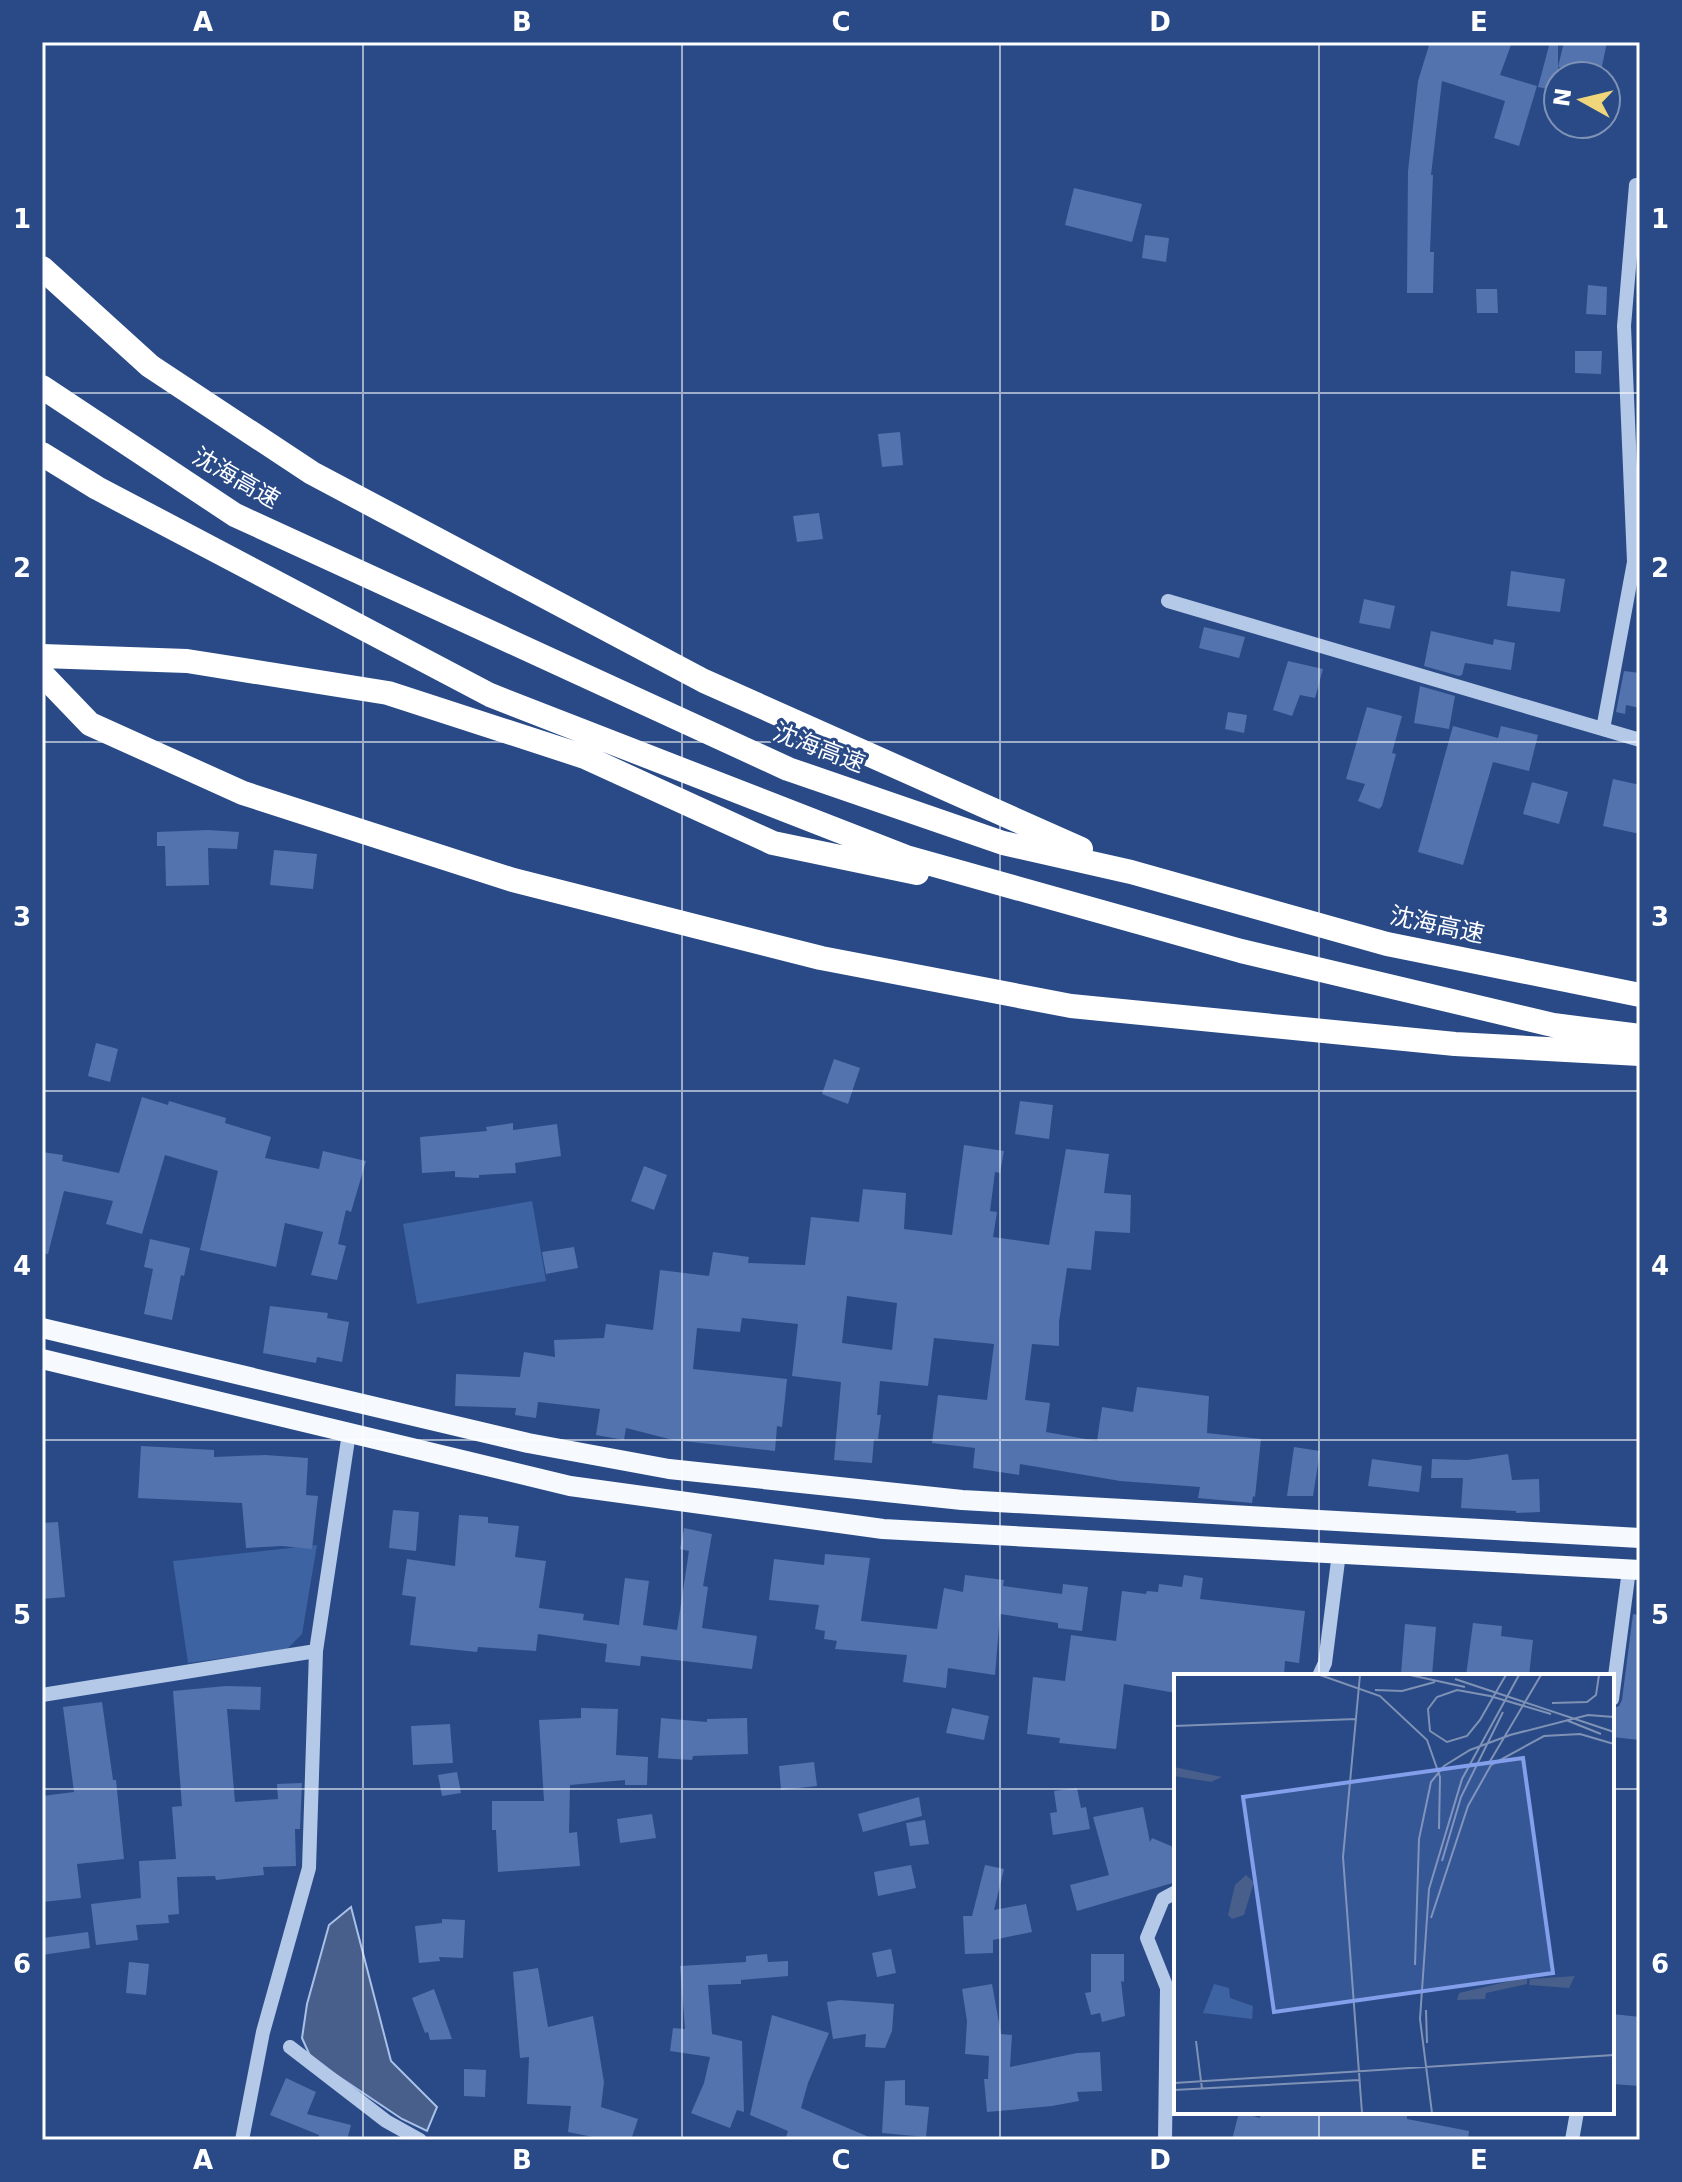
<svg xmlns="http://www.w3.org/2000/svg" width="1682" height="2182" font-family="'DejaVu Sans','Noto Sans SC',sans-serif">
<rect width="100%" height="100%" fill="#294a86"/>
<path fill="#3e63a2" d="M532 1201 546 1281 417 1304 403 1224Z
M317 1545 302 1634 287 1649 188 1663 173 1561Z"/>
<path fill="#475f8a" stroke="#a9c1e8" stroke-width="2" d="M351 1907 391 2061 437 2107 427 2131 402 2119 311 2058 302 2038 307 2004 329 1925Z"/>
<path fill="#5273ad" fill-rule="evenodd" d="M1430 42H1512L1500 75 1537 86 1519 146 1494 138 1505 101 1442 81 1431 175H1433L1430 252H1434L1433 293H1407L1408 171 1418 81Z
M1550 42H1558V67L1564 42H1607L1600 76 1558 67V91L1538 87Z
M1074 188 1142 204 1132 242 1065 225Z
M1145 235 1169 238 1166 262 1142 258Z
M1588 285 1607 287 1606 315 1586 314Z
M1476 289H1497L1498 313H1477Z
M1575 351H1602L1601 374 1575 373Z
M900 432 903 465 882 467 878 434Z
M819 513 823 539 797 542 793 516Z
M1511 571 1565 579 1560 612 1507 606Z
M1364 599 1395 606 1390 629 1359 623Z
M1204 627 1245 637 1239 658 1199 648Z
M1431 631 1493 645 1494 639 1515 643 1511 670 1465 663 1462 675 1459 676 1424 666Z
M1288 661 1323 669 1315 698 1300 695 1292 716 1273 710Z
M1624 671 1640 673V708L1626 705 1625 714 1616 712Z
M1420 686 1455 696 1449 729 1414 723Z
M1367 707 1402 716 1392 753 1396 754 1382 806 1379 809 1358 801 1365 784 1346 779Z
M1228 712 1247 715 1244 733 1225 729Z
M1453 726 1498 738 1501 726 1538 735 1529 771 1493 762 1463 865 1418 852Z
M1613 779 1640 785V834L1603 826Z
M1532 782 1568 792 1559 824 1523 814Z
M208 830 239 832 237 849 208 848 209 885 166 886 165 846H157V832Z
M274 850 317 854 313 889 270 885Z
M96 1043 118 1049 110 1082 88 1076Z
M834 1059 860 1068 848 1104 822 1094Z
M142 1097 168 1105 169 1101 226 1118 225 1123 271 1137 265 1158 319 1169 323 1151 366 1161 351 1212 346 1210 338 1244 346 1246 337 1280 311 1275 323 1232 285 1223 276 1267 200 1250 218 1171 165 1155 142 1234 106 1224 113 1201 64 1191 48 1254 42 1253V1152L63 1155 62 1161 119 1173Z
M1020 1101 1053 1105 1049 1139 1015 1134Z
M513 1123V1130L557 1124 561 1156 515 1163 516 1173 479 1175V1178L455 1177V1171L422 1173 420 1137 487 1131 486 1127Z
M964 1145 1004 1151 1000 1173 995 1172 990 1211 997 1212 993 1237 1049 1245 1066 1149 1109 1154 1104 1193 1131 1195 1130 1233 1095 1231 1091 1270 1067 1268 1059 1322V1346L1032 1344 1025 1400 1050 1403 1046 1432 1097 1441 1102 1407 1133 1412 1137 1387 1209 1396 1207 1433 1261 1439 1255 1497 1253 1496 1252 1503 1198 1498 1200 1487 1120 1481 1020 1464 1019 1475 973 1468 975 1448 932 1443 938 1395 987 1400 994 1344 934 1338 928 1386 880 1381 877 1415H881L878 1439H874L872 1463 834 1460 841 1382 792 1376 798 1324 742 1318 740 1332 697 1328 693 1369 787 1379 782 1427 777 1426 775 1451 673 1440 626 1428 624 1440 596 1435 600 1409 538 1402 536 1418 515 1415 516 1408 455 1406 456 1374 520 1377 524 1352 555 1357 554 1340 604 1338 606 1324 653 1330 660 1270 709 1276 713 1252 749 1257 748 1263 805 1265 811 1217 859 1222 863 1189 906 1193 904 1229 952 1235ZM847 1296 897 1303 892 1350 842 1343Z
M644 1166 667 1175 654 1210 631 1201Z
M150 1239 190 1248 184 1276 181 1275 172 1320 144 1314 153 1269 144 1267Z
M574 1247 578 1268 546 1274 542 1252Z
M270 1306 328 1313 327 1318 349 1322 342 1362 317 1357 316 1363 263 1353Z
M141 1446 214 1450V1457L265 1455 308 1458 306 1495 318 1496 312 1549 282 1546 246 1548 242 1503 138 1498Z
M1294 1447 1320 1451 1313 1496H1287Z
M1508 1454 1512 1480 1539 1479 1540 1512 1516 1513V1511L1461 1508 1463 1478H1431L1432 1459 1467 1460Z
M1372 1459 1422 1466 1419 1492 1368 1486Z
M393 1510 419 1512 416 1551 389 1548Z
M459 1515 488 1517V1523L519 1526 515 1557 546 1561 539 1608 584 1614 583 1620 619 1625 625 1578 649 1581 643 1625 677 1630 689 1551 680 1549 684 1528 712 1534 703 1586 708 1587 702 1628 757 1636 752 1669 641 1656 640 1666 605 1662 607 1644 538 1634 536 1651 478 1647 477 1652 410 1645 416 1597 402 1595 407 1559 455 1566Z
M58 1522 65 1597 42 1599V1523Z
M825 1554 870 1558 861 1621 937 1629 944 1588 963 1592 965 1575 1004 1580 1003 1586 1062 1594 1063 1584 1088 1587 1082 1631 1058 1628V1623L1000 1614 995 1675 948 1668 946 1688 903 1682 907 1655 835 1649 837 1641 824 1639 825 1631 815 1629 819 1605 769 1600 774 1559 824 1565Z
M1184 1575 1203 1578 1200 1599 1305 1611 1299 1663 1285 1661 1284 1676H1176V1693L1124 1684 1116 1749 1059 1743 1060 1738 1027 1734 1033 1677 1065 1681 1071 1635 1116 1641 1122 1591 1146 1594 1147 1591 1158 1592 1159 1584 1182 1587Z
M1633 1614 1640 1615V1740L1612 1737V1709L1619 1706 1622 1700Z
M1473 1623 1502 1626 1501 1636 1533 1640 1529 1676H1466Z
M1405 1624 1436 1627 1432 1676 1401 1674Z
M226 1686 261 1687 260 1710 227 1709 235 1802 278 1799 277 1784 302 1783 300 1829H295L296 1866 263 1867 264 1875 216 1880 215 1876 177 1877 179 1914 168 1915 169 1923 136 1925 138 1940 96 1945 91 1904 141 1898 139 1861 176 1859 172 1807 182 1806 173 1691Z
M102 1702 113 1780H116L124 1859 77 1864 81 1898 42 1902V1796L74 1792 63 1707Z
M581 1708 618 1709 616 1755 648 1757 647 1785H625V1780L570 1785 569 1833 577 1832 580 1866 498 1872 496 1830H492V1801H544L539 1720 581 1718Z
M952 1708 989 1716 984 1740 946 1733Z
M661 1718 707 1722V1719L747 1718 748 1754 693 1756 692 1760 658 1758Z
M450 1724 453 1763 413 1765 411 1726Z
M814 1762 817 1786 781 1790 779 1766Z
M457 1772 461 1793 442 1796 438 1775Z
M1077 1788 1081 1808 1086 1807 1090 1829 1053 1835 1050 1813 1057 1812 1054 1791Z
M919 1797 922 1816 863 1832 858 1814Z
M1143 1807 1150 1842 1152 1838 1176 1848V1882L1077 1911 1070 1885 1109 1875 1093 1817Z
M652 1814 656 1838 620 1843 617 1819Z
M925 1820 929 1844 910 1846 906 1823Z
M911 1865 916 1888 878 1896 874 1872Z
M985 1865 1004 1869 994 1910 1026 1904 1032 1932 993 1940V1953L965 1954 963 1916H972Z
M442 1919 465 1920 463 1958 439 1957 440 1961 419 1963 415 1926 442 1923Z
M88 1932 90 1948 42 1955V1938Z
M891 1949 896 1973 877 1977 872 1953Z
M767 1954 768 1962 788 1961V1976L741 1980V1984L708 1985 712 2034 742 2041 744 2112 737 2110 730 2128 691 2113 704 2083 710 2057 670 2051 673 2028 685 2029 680 1966 746 1962V1956Z
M1091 1954H1124V1982L1121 1981 1125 2016 1102 2022 1100 2013 1091 2015 1085 1993 1091 1992Z
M129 1962 149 1964 146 1995 126 1993Z
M538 1968 548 2027 593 2016 604 2082 601 2107 638 2119 631 2140H608L568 2132 571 2106 527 2104 529 2057 520 2058 513 1972Z
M992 1984 1001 2034 1012 2035 1010 2067 1077 2053 1100 2052 1102 2091 1077 2092 1079 2101 1052 2106 987 2112 984 2079H988L989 2056 965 2054 967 2021 962 1989Z
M434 1989 452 2039 430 2040 428 2032 425 2033 412 1998Z
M840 2000 894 2004 892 2031 885 2048 865 2047 866 2034 833 2039 827 2002Z
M1612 2014 1640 2017V2086L1612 2084Z
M772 2015 829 2033 808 2083 801 2108 876 2140H785L788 2131 750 2115Z
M464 2069 486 2070 485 2097 464 2096Z
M286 2078 316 2092 307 2114 351 2125 347 2140H318L319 2135 270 2115Z
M905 2080V2105L929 2107 926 2137 882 2133 885 2081Z
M1239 2112 1260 2118V2112H1407V2119L1469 2131 1468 2140H1232Z"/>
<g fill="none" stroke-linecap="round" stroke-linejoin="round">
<path stroke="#b4c8e8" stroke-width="14" d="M1168 601 1640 740
M1603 729 1634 562 1624 326 1636 185H1640
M1319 1676 1325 1663 1339 1553
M42 1695 316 1651
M1612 1699 1629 1570
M290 2047 386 2121 420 2140
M242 2140 263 2032 309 1868 316 1651 349 1433
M1165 2140 1167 1988 1147 1938 1163 1899 1176 1892
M1572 2140 1577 2112"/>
<path stroke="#f6f9fe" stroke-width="20" d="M42 1328 528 1443 669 1469 962 1500 1640 1538
M42 1359 570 1486 883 1529 1640 1570"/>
<path stroke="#fff" stroke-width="24" d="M42 268 150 366 312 473 704 681 1081 849
M42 387 235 515 788 769 1003 843 1131 872 1387 944 1640 995
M42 454 97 488 490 695 906 857 1241 951 1553 1025 1640 1036
M42 656 187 661 388 693 585 757 773 843 917 873
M42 674 90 724 243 793 513 880 821 958 1071 1006 1455 1044 1640 1054"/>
</g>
<path fill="none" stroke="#fff" stroke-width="2" stroke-opacity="0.55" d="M363 42V2140M682 42V2140M1000 42V2140M1319 42V1676M42 393H1640M42 742H1640M42 1091H1640M42 1440H1640M42 1789H1176M1612 1789H1640M1319 2112V2140"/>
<g text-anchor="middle" stroke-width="6" stroke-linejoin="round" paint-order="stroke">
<g font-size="24" fill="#fff" stroke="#294a86">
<text transform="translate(236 478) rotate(30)" y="8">沈海高速</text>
<text transform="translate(819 748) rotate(21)" y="8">沈海高速</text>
<text transform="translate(1437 925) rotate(12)" y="8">沈海高速</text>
</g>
</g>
<g transform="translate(1174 1674)">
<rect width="440" height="440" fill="#294a86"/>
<path d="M40 310 55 314 56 324 79 332 78 345 29 339Z" fill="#3e63a2"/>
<path d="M0 93 48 103 37 108 0 102ZM72 201 80 208 70 241 58 245 54 241 61 211ZM401 302 395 314 355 311 356 305ZM353 303V310L312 319 311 325 283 326 285 319Z" fill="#475f8a"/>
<path fill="none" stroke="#7f92b6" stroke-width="2" d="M146 1 206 22 253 66 266 103 265 155M186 1 169 183 188 439M236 1 291 13M332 1 329 6 314 32 306 46 293 62 273 68 256 57 254 35 263 23 283 16 316 22 377 40M281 5 440 58M201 16 228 17 261 8M378 29 413 28 422 21 425 1M392 46 427 60M0 52 182 45M315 89 367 1M268 187 287 123 329 38M257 244 294 132 317 91 370 62 406 60 440 70M241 291 245 165 257 108 270 92 296 76 336 61 414 41 440 43M252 336 253 369M22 367 28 415M0 409 440 381M0 416 185 406M258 439 246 345 255 215 288 105 345 1"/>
<path fill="#839eea" fill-opacity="0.15" stroke="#839eea" stroke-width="4" d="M349 84 379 299 100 338 69 123Z"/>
<rect width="440" height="440" fill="none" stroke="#fff" stroke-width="4"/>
</g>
<rect width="1682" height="2182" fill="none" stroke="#294a86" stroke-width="88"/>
<g transform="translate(1582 100) rotate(278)"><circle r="38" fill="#294a86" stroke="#7f92b6" stroke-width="2"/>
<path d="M0-6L14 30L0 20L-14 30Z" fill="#efd67b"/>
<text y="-12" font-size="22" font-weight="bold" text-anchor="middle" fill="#ffffff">N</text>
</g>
<rect x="44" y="44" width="1594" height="2094" fill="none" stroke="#fff" stroke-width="3"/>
<g font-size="26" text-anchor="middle" font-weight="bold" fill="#fff">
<text x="203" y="31">A</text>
<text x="522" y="31">B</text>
<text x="841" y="31">C</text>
<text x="1160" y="31">D</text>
<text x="1479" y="31">E</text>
<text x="22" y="228">1</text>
<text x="1660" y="228">1</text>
<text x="22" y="577">2</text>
<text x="1660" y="577">2</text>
<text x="22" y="926">3</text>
<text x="1660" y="926">3</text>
<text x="22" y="1275">4</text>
<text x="1660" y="1275">4</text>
<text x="22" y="1624">5</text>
<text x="1660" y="1624">5</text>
<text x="22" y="1973">6</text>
<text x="1660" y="1973">6</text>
<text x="203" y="2169">A</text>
<text x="522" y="2169">B</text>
<text x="841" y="2169">C</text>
<text x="1160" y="2169">D</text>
<text x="1479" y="2169">E</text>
</g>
</svg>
